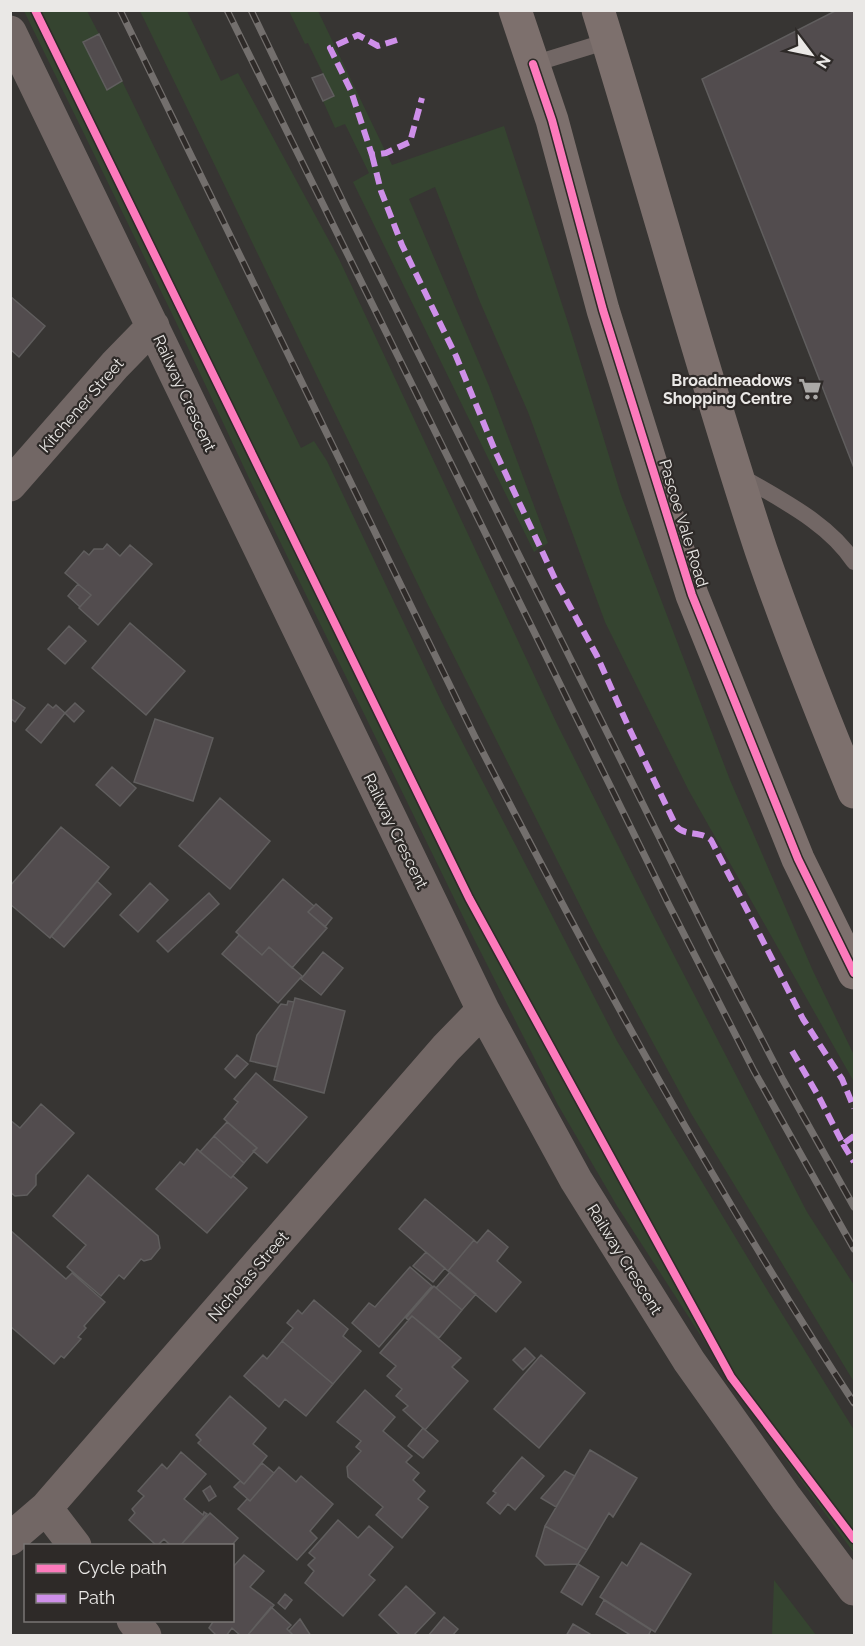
<svg xmlns="http://www.w3.org/2000/svg" width="865" height="1646" font-family="Raleway,sans-serif">
<rect width="100%" height="100%" fill="#373533"/>
<path fill="#354430" d="M24 11H87L99 34 83 42 106 89 122 81 301 448 314 441 327 461 442 703 617 1041 766 1288 854 1430V1553L743 1401 617 1206 558 1105 471 933 248 476 175 320Z
M140 11H187L221 81 238 73 339 259 557 724 653 915 807 1212 854 1285V1382L692 1115 596 937 427 603Z
M289 11H318L392 165 504 126 572 335 621 495 730 780 813 971 854 1055V1082L689 791 605 622 528 412 480 302 435 187 409 199 489 386 548 543 534 552 353 182 369 173 345 124 335 128 323 101 334 96 308 43 305 44Z
M774 1580 816 1635H772Z"/>
<path fill="#524c4e" stroke="#605e5e" stroke-width="1.5" d="M837 10H854V468L702 79Z
M99 34 122 81 107 90 83 42Z
M323 74 334 96 323 101 312 78Z
M10 296 45 326 19 357 10 349Z
M107 544 120 556 130 545 152 564 98 625 79 608 91 595 65 573 84 551 89 555 94 549H103Z
M78 584 91 595 80 607 68 596Z
M130 623 185 671 146 715 92 668Z
M69 626 86 641 65 664 48 649Z
M10 698 25 708 15 722 10 718Z
M75 703 84 711 74 722 65 713Z
M48 704 53 708 56 705 65 713 41 743 26 730Z
M155 719 213 738 193 801 134 782Z
M112 767 136 788 120 806 96 785Z
M220 798 270 841 230 889 179 846Z
M61 827 109 867 50 938 10 904V886Z
M283 879 314 906 308 912 327 928 292 968 269 947 262 955 236 932Z
M97 881 111 894 64 947 51 936Z
M150 883 168 900 138 932 120 915Z
M209 893 219 904 168 952 157 941Z
M316 904 332 918 325 927 308 912Z
M239 935 262 955 269 947 302 976 278 1003 222 954Z
M323 952 343 968 321 995 301 979Z
M295 998 345 1011 324 1093 274 1080Z
M288 1001 294 1002 277 1067 250 1061 257 1035 281 1004 287 1005Z
M237 1055 248 1064 235 1078 225 1069Z
M256 1073 307 1117 267 1163 253 1151 257 1148 224 1119 238 1102 234 1099Z
M41 1104 74 1133 36 1175V1185L27 1195 15 1196 10 1192V1120L20 1128Z
M227 1122 257 1148 244 1163 214 1136Z
M214 1136 244 1163 231 1178 200 1152Z
M197 1149 231 1178 233 1176 247 1188 207 1233 156 1189 180 1162 184 1165Z
M88 1175 158 1236 160 1248 151 1259 144 1261 141 1259 124 1279 119 1275 101 1296 67 1267 86 1245 53 1216Z
M425 1199 474 1240 448 1271 399 1229Z
M10 1230 66 1279 72 1273 105 1302 84 1326 86 1328 78 1337 81 1339 64 1358 61 1356 54 1364 10 1326Z
M488 1230 508 1247 497 1261 521 1282 496 1312 448 1271 474 1240 477 1243Z
M426 1252 445 1268 433 1282 413 1266Z
M410 1267 432 1286 379 1347 352 1323 369 1303 375 1307Z
M450 1272 476 1294 462 1310 436 1288Z
M434 1286 462 1310 439 1338 412 1316 408 1320 406 1318Z
M314 1300 348 1329 343 1336 361 1351 333 1384 282 1341 293 1328 287 1323 298 1310 302 1314Z
M412 1316 461 1358 452 1367 468 1381 425 1430 403 1410 408 1406 396 1396 402 1389 387 1376 396 1366 380 1353Z
M282 1341 333 1384 306 1416 285 1399 279 1407 244 1376 263 1355 267 1359Z
M525 1348 535 1358 523 1370 513 1360Z
M541 1355 585 1393 539 1448 494 1409Z
M365 1390 395 1417 383 1431 412 1456 406 1462 419 1473 413 1480 425 1491 418 1499 428 1507 402 1538 376 1515 383 1507 348 1477 347 1467 361 1451 356 1447 361 1441 337 1422Z
M230 1396 266 1428 253 1444 267 1456 244 1484 198 1443 201 1440 196 1435Z
M423 1428 438 1441 423 1458 408 1446Z
M590 1450 637 1478 613 1517 609 1513 587 1550 545 1526Z
M181 1452 206 1474 184 1499 203 1515 204 1512 207 1514 180 1546H171L164 1539 157 1546 129 1520 135 1513 132 1509 144 1496 138 1491 162 1464 167 1469Z
M522 1457 544 1476 515 1510 508 1504 500 1514 487 1503 496 1493 493 1491Z
M262 1463 274 1473 250 1501 234 1487 240 1481 244 1484Z
M279 1467 296 1482 301 1476 333 1504 310 1531 317 1538 297 1560 238 1509 247 1499 250 1501Z
M565 1471 575 1476 556 1507 541 1498Z
M210 1486 216 1496 209 1501 203 1491Z
M210 1513 238 1538 231 1546H180Z
M338 1520 358 1538 369 1526 393 1547 369 1575 375 1580 343 1616 305 1583 314 1571 308 1565 315 1558 309 1553Z
M545 1526 587 1550 578 1564 545 1565 536 1556Z
M641 1543 691 1574 655 1632 600 1597 622 1562 627 1566Z
M244 1555 264 1571 250 1587 274 1605 247 1636H241L232 1628 226 1636H217L209 1628 214 1620H232V1568Z
M578 1564 599 1577 582 1605 561 1592Z
M406 1586 435 1613 413 1636H401L379 1615Z
M285 1594 292 1600 285 1609 278 1603Z
M604 1600 651 1630 648 1636H632L596 1614Z
M271 1607 291 1625 287 1629 294 1636H247Z
M444 1617 458 1629 452 1636H428Z
M300 1619 311 1636H294L289 1631Z
M573 1624 590 1634 589 1636H566Z"/>
<g fill="none" stroke-linecap="round" stroke-linejoin="round">
<path stroke="#726765" stroke-width="16" d="M533 64 608 41
M739 475C779 499 828 522 854 562"/>
<path stroke="#726765" stroke-width="33" d="M10 32 483 1010 576 1180 689 1361 786 1498 854 1589
M10 485 115 365 153 326
M46 1508 75 1546
M10 1539 46 1508 446 1048 483 1010
M133 1620 145 1636"/>
<path stroke="#7d706d" stroke-width="33" d="M515 10 552 120 603 310 692 595 798 859 854 973
M598 10C654 190 702 372 761 550 789 632 821 712 854 792"/>
<g stroke="#736f6d" stroke-width="7">
<path id="rail" d="M120 10 475 737C592 964 714 1189 854 1403
M227 10 669 905 754 1071 854 1249
M251 10 346 208 717 953 783 1080 854 1207"/>
</g>
<use href="#rail" stroke="#2e2a28" stroke-width="4.5" stroke-dasharray="14" stroke-linecap="butt"/>
<path stroke="#ce8fe9" stroke-width="6" stroke-dasharray="12 6" stroke-linecap="butt" d="M397 40 378 46 358 35 330 48 351 91 372 155 386 153 410 142 422 98
M372 155 381 191 402 245 456 356 496 453 556 581 597 656 629 728 676 826C685 837 700 830 711 840L803 1019 842 1079 854 1108
M792 1051 819 1097 843 1144 854 1136
M843 1144 854 1162"/>
<g stroke="#2e2a28" stroke-width="11">
<path id="cycleway" d="M35 10 469 898 731 1377 854 1539
M533 64 552 120 603 310 692 595 798 859 854 973"/>
</g>
<use href="#cycleway" stroke="#fd7abc" stroke-width="8"/>
</g>
<defs>
<g id="supermarket-bare" transform="scale(1.8)"><path d="M-6-5.5h2.5l.6 2H6L4.5 2H-2.5L-4.4-4H-6ZM-1.5 3.2a1.3 1.3 0 1 0 .1 0ZM3 3.2a1.3 1.3 0 1 0 .1 0Z" fill="#aba9a7" stroke="#2e2a28" stroke-width="2.5" paint-order="stroke"/></g>
</defs>
<g fill-rule="evenodd">
<use href="#supermarket-bare" x="810" y="389"/>
</g>
<g text-anchor="middle" stroke-width="4.5" stroke-linejoin="round" paint-order="stroke">
<g font-size="16" font-weight="bold" fill="#eae8e6" stroke="#2e2a28" text-anchor="end">
<text x="792" y="386">Broadmeadows<tspan x="792" dy="18">Shopping Centre</tspan></text>
</g>
<g font-size="16" fill="#eae8e6" stroke="#2e2a28">
<text transform="translate(185 393) rotate(65)" y="6">Railway Crescent</text>
<text transform="translate(81 405) rotate(-49)" y="6">Kitchener Street</text>
<text transform="translate(684 523) rotate(73)" y="6">Pascoe Vale Road</text>
<text transform="translate(396 831) rotate(64)" y="6">Railway Crescent</text>
<text transform="translate(625 1259) rotate(58)" y="6">Railway Crescent</text>
<text transform="translate(248 1276) rotate(-49)" y="6">Nicholas Street</text>
</g>
</g>
<rect width="865" height="1646" fill="none" stroke="#eae8e6" stroke-width="24"/>
<rect x="24" y="1544" width="210" height="78" fill="#2e2a28" stroke="#797674" stroke-width="1.5"/>
<rect x="36" y="1564" width="30" height="9" fill="#fd7abc" stroke="#797674" stroke-width="1.5"/>
<text x="78" y="1574" font-size="18" fill="#eae8e6">Cycle path</text>
<rect x="36" y="1594" width="30" height="9" fill="#ce8fe9" stroke="#797674" stroke-width="1.5"/>
<text x="78" y="1604" font-size="18" fill="#eae8e6">Path</text>
<g transform="translate(811 54) rotate(122)" stroke="#2e2a28" stroke-width="4.5" paint-order="stroke">
<path d="M0-4.5L10 22L0 15L-10 22Z" fill="#eae8e6"/>
<text y="-9" font-size="16" font-weight="bold" text-anchor="middle" fill="#eae8e6">N</text>
</g>
</svg>
